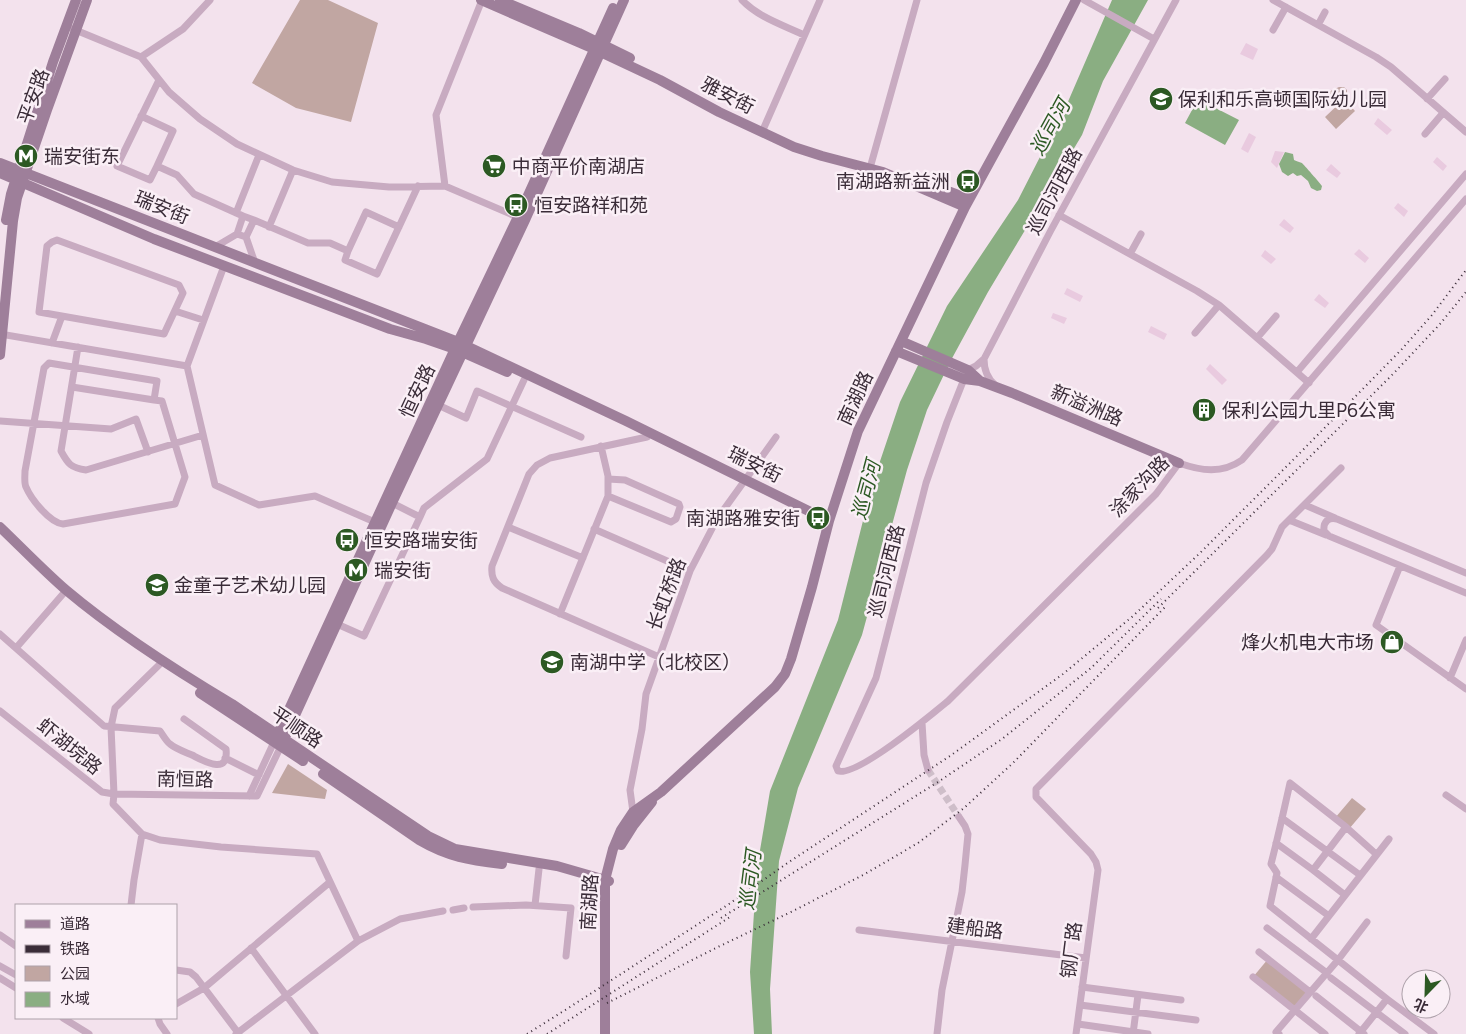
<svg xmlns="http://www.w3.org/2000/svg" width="1466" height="1034" font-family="Figtree,'Noto Sans SC',sans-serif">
<rect width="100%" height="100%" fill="#f3e2ed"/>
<path fill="#c1a6a2" d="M300 0H328L378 23 351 122 296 108 252 83Z
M1339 87H1344L1347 90V94L1333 107 1322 95Z
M1344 99 1355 111 1336 129 1325 117Z
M288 764 327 790 325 799 272 793Z
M1352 798 1366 809 1349 829 1335 818Z
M1268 959 1310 992 1294 1010 1253 977Z"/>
<path fill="#e9cadf" d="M1246 43 1258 49 1253 60 1240 54Z
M1378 118 1392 130 1387 135 1374 124Z
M1249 133 1256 137 1248 153 1241 149Z
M1275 151 1284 152 1277 168 1271 162Z
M1437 157 1447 166 1443 171 1433 162Z
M1331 164 1341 173 1337 178 1326 170Z
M1398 203 1408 211 1404 217 1394 208Z
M1284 219 1294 228 1290 233 1279 225Z
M1359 249 1369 258 1365 263 1354 254Z
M1265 250 1276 259 1271 264 1261 256Z
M1067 288 1083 296 1080 302 1064 294Z
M1319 294 1329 303 1325 308 1314 300Z
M1053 313 1067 318 1064 324 1051 318Z
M1151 326 1167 334 1164 340 1148 332Z
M1210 364 1227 380 1222 385 1206 369Z"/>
<path fill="#8aae82" d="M1112 0H1148L1103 81 1082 135 988 292 950 362 927 410 907 470 862 635 798 788 779 861 770 989 772 1034H754L750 972 757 868 770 791 838 620 872 485 900 402 947 306 1018 200 1067 104Z
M1198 99 1239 120 1225 145 1185 123Z
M1285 152 1293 154 1294 160C1296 161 1299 162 1302 163 1303 164 1321 184 1322 186L1321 190 1317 191 1311 188 1308 181 1301 175 1297 176 1293 173 1288 176 1282 172 1279 164Z"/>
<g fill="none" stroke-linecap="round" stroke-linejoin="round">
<path stroke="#cebec9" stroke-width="7" stroke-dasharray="7 3.5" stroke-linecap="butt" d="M928 770 959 817"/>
<path stroke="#c8abc1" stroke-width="7" d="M742 0C758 17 783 25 804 35
M1084 0 1154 39
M1273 0 1376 57 1391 67 1466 132
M1318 25 1325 12
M73 29 141 57 169 92 200 119 237 144 293 170 332 182 389 187 445 186 520 218
M1273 30 1286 7
M141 57 183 29 210 0
M1427 99 1445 79
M141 116 173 131 157 166 177 175 194 194 243 216
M762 132 820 0
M1425 134 1443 113
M157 166 150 180 117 166 159 80
M870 168 917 0
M445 186 436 115 482 0
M236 213 259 155
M1059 215 1197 291 1219 305 1309 383
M254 220 308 243H330L348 251 345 260 377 274 418 186
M269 227 293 170
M237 234 243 216 254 220 246 237
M57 240 179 285 183 293 164 334 39 312 47 246 52 242Z
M215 247 237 234 246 237 255 263
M348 251 366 212 399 227
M1130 254 1141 234
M224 266 187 366 215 485 259 505 315 496 377 523
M175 311 203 320
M1195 333 1219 305
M0 334 187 366
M1257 338 1276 316
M52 343 62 316
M78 347 61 451C68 464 71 468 86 470L203 435
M984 359C984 370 987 378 995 385
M968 370 976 366 984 359 1050 232 1176 0
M1297 372 1466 174
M964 379 947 422 926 483 876 678 836 766 838 771C857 777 931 715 948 701L1156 494 1179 463C1201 471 1222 474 1242 460L1466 199
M72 387 154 400 162 401 185 477 175 504 63 524C50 523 31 499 26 487 24 483 25 476 25 471L44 368 49 363 157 381 154 400
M438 405 466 418 477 391 581 437
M0 421 111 429 136 419 148 452
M647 437 550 458 537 465 529 474 492 566C491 576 493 582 502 588L659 657
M608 479 625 480 679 504 680 507 676 519 671 522 608 496
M392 503 420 517 424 508 487 459 524 380
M1305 505 1335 518
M1289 520 1326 535
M508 527 583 558
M594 529 690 571
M1400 566 1376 625 1466 689
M1466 573 1337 519C1328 517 1323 522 1324 531L1329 536 1466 593
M560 614 608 496V476L601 446
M337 624 364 636 420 517
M0 634 104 726 160 731C163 735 166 741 170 744 176 749 185 752 192 755 204 761 229 776 226 749L184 719
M16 648 63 594
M159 665 115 708 111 727 114 794 257 796 281 746
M1450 678 1466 640
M0 711 102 792 114 794 113 804 142 834 160 840 221 847 317 854 358 941 236 1034
M922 723 924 755 928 770
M225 758 259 775
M1446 795 1466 809
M249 796 274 742
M633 812 630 790 642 729 646 694 690 571 717 519 776 437
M1282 818 1360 875
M1346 827 1376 854
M1276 843 1313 870 1346 827 1290 783C1284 810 1278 837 1271 864L1277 873 1270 906 1387 999 1434 1034
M1313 870 1345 895
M1276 877 1329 916
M131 905 134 880 142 834
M535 905 539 869
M473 907 526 905 571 908 566 956
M453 910 464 908
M1267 928 1327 973
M859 930 1086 958
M0 935 16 946
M1311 939 1389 839
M358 941 400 919 443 911
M251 948 315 1034
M1259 952 1310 992
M0 966 16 975
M176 970 190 972 196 977 239 1034
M1253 977 1325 1034
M0 978 16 988
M1331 978 1405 1034
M1082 987 1181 1000
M1316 996 1364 1034
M176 1004 204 988 330 882
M1080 1005 1196 1020
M63 1018 89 1034
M158 1018 160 1024 167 1034
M1078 1024 1148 1034
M937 1034 942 990 962 892 965 865 968 834 965 826 959 817
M1076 1034 1098 870 1096 862 1091 854 1036 797V789L1267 555 1272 549 1282 527 1341 468
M1133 1034 1138 995
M1279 1034 1276 1032 1338 960 1367 922
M1359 1034 1387 999"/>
<path stroke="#9e7f9a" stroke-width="10" d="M481 0 594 49 660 80 719 112 794 147 822 156 883 172 965 207
M500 0 579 33 630 58
M0 163 458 342 626 421 829 521
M0 173 154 239 390 329 426 339 455 349 507 372
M937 187 969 199
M525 202 613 8
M6 220 11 194 53 62 76 0
M896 351 964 379 980 381 968 370 901 341
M0 355 13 221 17 198 47 110 87 0
M980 381 1012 393 1179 463
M0 527C22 548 43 570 66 590 117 633 175 670 232 704L428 836 455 849 557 866 609 881
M200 693 303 761
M274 742 458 342 518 217
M281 746 392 503 525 220 624 0
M323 774 419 840C448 857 469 860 502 864
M621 845 633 826 652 802
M605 1034V880L613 849 621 830 633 812 661 792 775 687 785 674 791 659 812 587 829 521 858 431 965 207 1044 63 1076 0"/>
<path stroke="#3a2c38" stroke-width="2" stroke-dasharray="1 4" stroke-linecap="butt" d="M1158 608 1393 374 1440 324 1466 292
M721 918 938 782 1002 739 1091 668 1161 599
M607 1003 720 946 793 911 865 874 918 843 964 808 1013 763 1167 605
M527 1034 570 1007 729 904 789 862 950 756 1063 674 1133 616 1200 553 1296 457 1401 350 1432 315 1466 270
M547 1034 730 917"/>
</g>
<defs>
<g id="school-disc" transform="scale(1.25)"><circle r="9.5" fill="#2c5923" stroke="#faeff6"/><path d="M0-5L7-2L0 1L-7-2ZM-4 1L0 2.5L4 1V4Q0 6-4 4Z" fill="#fff"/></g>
<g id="metro-disc" transform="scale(1.25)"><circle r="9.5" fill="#2c5923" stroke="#faeff6"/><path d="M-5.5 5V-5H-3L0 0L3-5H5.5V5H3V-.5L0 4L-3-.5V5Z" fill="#fff"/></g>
<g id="supermarket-disc" transform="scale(1.25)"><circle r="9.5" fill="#2c5923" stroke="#faeff6"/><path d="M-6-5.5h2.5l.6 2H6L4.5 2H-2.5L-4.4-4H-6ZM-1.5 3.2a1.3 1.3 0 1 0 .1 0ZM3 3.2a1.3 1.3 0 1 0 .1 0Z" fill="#fff"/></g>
<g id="bus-disc" transform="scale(1.25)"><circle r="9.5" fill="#2c5923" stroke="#faeff6"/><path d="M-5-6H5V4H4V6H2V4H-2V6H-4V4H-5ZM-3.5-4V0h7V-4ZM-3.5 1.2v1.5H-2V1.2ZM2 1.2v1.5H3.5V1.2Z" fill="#fff"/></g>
<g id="building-disc" transform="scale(1.25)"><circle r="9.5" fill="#2c5923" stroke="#faeff6"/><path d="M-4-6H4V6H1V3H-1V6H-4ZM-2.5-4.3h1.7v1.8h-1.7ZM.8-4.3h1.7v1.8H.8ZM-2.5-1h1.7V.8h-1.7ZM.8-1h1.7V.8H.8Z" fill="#fff"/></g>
<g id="shop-disc" transform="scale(1.25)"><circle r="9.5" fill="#2c5923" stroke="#faeff6"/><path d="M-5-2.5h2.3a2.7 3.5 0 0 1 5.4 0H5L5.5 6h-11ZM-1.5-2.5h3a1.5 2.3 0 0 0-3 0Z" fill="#fff"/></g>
</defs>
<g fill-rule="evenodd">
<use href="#school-disc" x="1161" y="99"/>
<use href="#metro-disc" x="26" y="156"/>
<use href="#supermarket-disc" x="494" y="166"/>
<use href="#bus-disc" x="968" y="181"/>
<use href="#bus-disc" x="516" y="205"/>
<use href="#building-disc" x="1204" y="410"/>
<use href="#bus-disc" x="818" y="518"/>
<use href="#bus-disc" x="347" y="540"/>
<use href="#metro-disc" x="356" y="570"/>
<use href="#school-disc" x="157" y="585"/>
<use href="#shop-disc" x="1392" y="642"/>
<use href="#school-disc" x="552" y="662"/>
</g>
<g text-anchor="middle" stroke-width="5" stroke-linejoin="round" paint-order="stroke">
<g font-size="19" fill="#3a2c38" stroke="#faeff6">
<text transform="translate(728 95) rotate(27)" y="7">雅安街</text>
<text transform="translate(33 96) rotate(-70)" y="7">平安路</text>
<text transform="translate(1054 191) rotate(-62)" y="7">巡司河西路</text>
<text transform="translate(162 207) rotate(22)" y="7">瑞安街</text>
<text transform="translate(417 391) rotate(-65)" y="7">恒安路</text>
<text transform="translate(855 398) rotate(-65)" y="7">南湖路</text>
<text transform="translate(1087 405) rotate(23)" y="7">新溢洲路</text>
<text transform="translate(755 464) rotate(26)" y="7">瑞安街</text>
<text transform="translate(1139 486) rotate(-46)" y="7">涂家沟路</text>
<text transform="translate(886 571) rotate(-76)" y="7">巡司河西路</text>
<text transform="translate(666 594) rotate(-69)" y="7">长虹桥路</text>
<text transform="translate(297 727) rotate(34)" y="7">平顺路</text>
<text transform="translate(70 746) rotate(39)" y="7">虾湖垸路</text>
<text transform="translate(185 779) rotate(1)" y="7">南恒路</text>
<text transform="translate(589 902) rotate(-87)" y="7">南湖路</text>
<text transform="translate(975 928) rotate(7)" y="7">建船路</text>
<text transform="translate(1071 950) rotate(-83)" y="7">钢厂路</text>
</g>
<g font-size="19" fill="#3a2c38" stroke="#faeff6" text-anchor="start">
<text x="1178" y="106">保利和乐高顿国际幼儿园</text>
<text x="44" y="163">瑞安街东</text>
<text x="512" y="173">中商平价南湖店</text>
<text x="950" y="188" text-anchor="end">南湖路新益洲</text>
<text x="534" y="212">恒安路祥和苑</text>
<text x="1222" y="417">保利公园九里P6公寓</text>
<text x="800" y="525" text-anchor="end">南湖路雅安街</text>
<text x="364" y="547">恒安路瑞安街</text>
<text x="374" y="577">瑞安街</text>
<text x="174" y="592">金童子艺术幼儿园</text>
<text x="1374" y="649" text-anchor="end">烽火机电大市场</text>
<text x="570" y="669">南湖中学（北校区）</text>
</g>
<g font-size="20" font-style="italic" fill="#2c5923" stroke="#faeff6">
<text transform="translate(1050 127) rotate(-61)" y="7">巡司河</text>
<text transform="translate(866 490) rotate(-75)" y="7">巡司河</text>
<text transform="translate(750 880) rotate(-83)" y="7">巡司河</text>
</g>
</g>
<rect x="15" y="904" width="162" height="115" fill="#faeff6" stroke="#ada1aa"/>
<rect x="25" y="920" width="25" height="8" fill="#9e7f9a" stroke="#ada1aa"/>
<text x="60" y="929" font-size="15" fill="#3a2c38">道路</text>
<rect x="25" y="945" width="25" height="8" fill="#3a2c38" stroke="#ada1aa"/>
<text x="60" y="954" font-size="15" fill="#3a2c38">铁路</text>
<rect x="25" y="966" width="25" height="15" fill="#c1a6a2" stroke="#ada1aa"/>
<text x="60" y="979" font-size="15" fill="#3a2c38">公园</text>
<rect x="25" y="992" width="25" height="15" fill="#8aae82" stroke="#ada1aa"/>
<text x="60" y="1004" font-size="15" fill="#3a2c38">水域</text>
<g transform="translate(1426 994) rotate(203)"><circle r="24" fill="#faeff6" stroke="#ada1aa"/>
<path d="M0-4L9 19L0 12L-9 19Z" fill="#2c5923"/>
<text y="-8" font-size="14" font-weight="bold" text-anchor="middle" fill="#3a2c38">北</text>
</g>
</svg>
